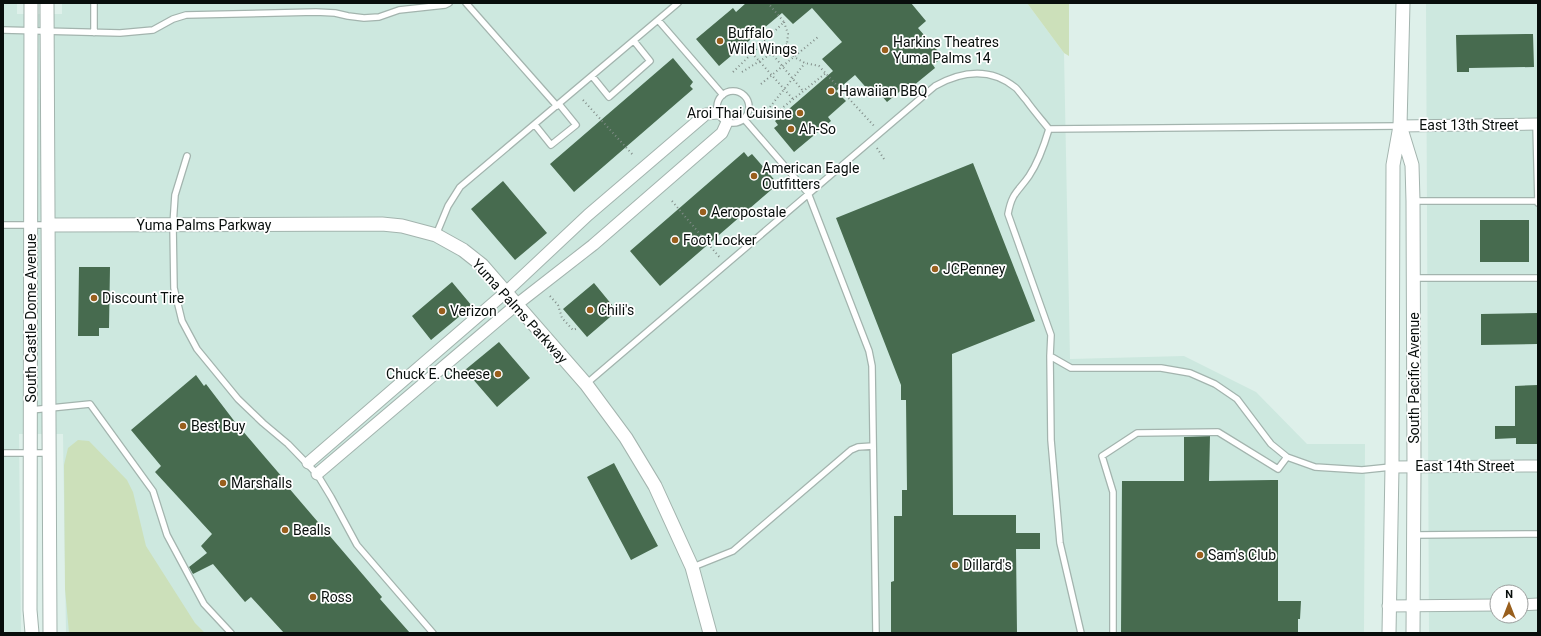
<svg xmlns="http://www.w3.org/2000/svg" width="1541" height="636" font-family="Roboto,sans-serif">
<rect width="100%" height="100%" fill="#def0ea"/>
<path fill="#cde8df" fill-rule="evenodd" d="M3 3H17V14H62V3H1027L1064 53 1070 359 1184 356 1256 392 1307 444H1365L1364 633H66L63 434H19L21 633H3Z
M1426 3H1538V633H1429ZM1497 592H1521V616H1497Z"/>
<path fill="#cce0ba" d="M1027 3H1069V56L1064 53Z
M78 440 89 441 127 480 133 492 146 546 195 623 205 633H69L65 589 64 465 68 448Z"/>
<path fill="#476b4f" d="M746 3H911L926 21 918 28 943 57 933 65 935 68 913 86 910 83 887 102 875 88 870 92 855 75 836 91 846 101 828 117 831 121 794 152 774 128 778 125 775 121 833 71 822 59 842 42 812 8 793 24 782 13 719 66 696 39 733 8 736 12Z
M1533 34 1534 67 1469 68V72H1457L1456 35Z
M673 58 693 82 690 86 693 89 574 192 550 164Z
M744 152 748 157 752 154 778 184 660 286 630 251Z
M973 163 1035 321 952 354 953 515H1016V533H1040V549H1016L1017 633H891V582L894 581V516H902V490H907L906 400H901V385L836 218Z
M503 181 547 233 515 260 471 209Z
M1480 220H1529V262H1480Z
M79 267H110L109 328H99V336H78Z
M452 282 472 306 431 340 412 316Z
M594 283 617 311 587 337 563 309Z
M1538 313V344L1481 345V314Z
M499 342 530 378 497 407 465 370Z
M196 375 204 386 206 384 235 422 289 485 288 487 382 597 380 599 410 633H284L251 597 245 602 213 564 193 574 189 567 207 553 201 546 212 534 155 472 161 466 131 430Z
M1538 385V444H1516V438L1495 439V426H1515V386Z
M1210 436 1209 481 1278 480V601H1301L1300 619H1298V633H1121L1122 481H1184V437Z
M614 463 658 546 631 560 587 477Z"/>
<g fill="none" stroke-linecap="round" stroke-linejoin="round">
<g stroke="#a3b4ae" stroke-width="8">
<path id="service" d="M94 3V33
M466 3 557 106
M658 20 723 95
M3 30 120 33 153 30 173 19 186 15 316 12 335 13 348 16 364 18 379 17 399 10 445 5 449 3
M592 76 609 97 650 61 634 41
M717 107a16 16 0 1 1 32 0a16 16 0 1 1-32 0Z
M744 119 808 193 869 351 872 366 876 633
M535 125 551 145 576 125 559 104
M1536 125 1538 203
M187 156 175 195 173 225 174 288 182 321 197 349 238 399 263 423 288 444 317 474 331 497 357 545 433 633
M1413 201H1538
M3 225H48
M436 235 448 206 460 187 678 3
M1413 278H1538
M1050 356 1051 440 1060 543 1081 633
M586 384 935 86C962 71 990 67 1016 88 1019 91 1022 96 1026 100 1033 110 1041 119 1049 129
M31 410 90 404 153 491 167 535 204 604 231 633
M3 453H49
M1391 467 1362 470 1315 467 1287 457 1271 444 1237 399 1215 384 1190 373 1161 368H1071L1050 356 1051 335 1008 214C1012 192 1018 192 1029 176 1039 161 1044 146 1049 129L1400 126
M1414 535 1538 534
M693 567 733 551 851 450 858 447 873 446
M1113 633V492L1102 456 1137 433 1218 432 1278 469 1287 457"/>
</g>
<g stroke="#a3b4ae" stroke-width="13">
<path id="minor" d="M1400 126 1538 124
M308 463 506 292 588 215 706 114 718 113
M1392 467 1538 466
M317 474 516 305 593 245 722 133 727 122
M1521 605 1538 604
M1388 606 1497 605"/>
</g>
<g stroke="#a3b4ae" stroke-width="15">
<path id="tertiary" d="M31 3 30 610 32 633
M47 3 50 633
M1401 129 1412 165 1413 201 1414 467 1413 633
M48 225 382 224 402 226 436 235 463 250 482 265 586 384 626 438 655 486 692 567 710 633
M1389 633 1392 467 1393 165 1400 126 1403 3"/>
</g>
<path stroke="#808c88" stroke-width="2" stroke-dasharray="1 3" stroke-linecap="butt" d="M784 22 788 34 787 44 794 57 805 63 819 66 875 127
M763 43 803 91
M752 53 793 99
M733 72 784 22 768 3
M742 72 787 44
M761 84 818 37
M583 100 633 155
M770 107 805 63
M771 117 826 73
M877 148 884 159
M672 201 721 259
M550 296 558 305 562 318 573 330 578 328"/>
<use href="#service" stroke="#fff" stroke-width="5.5"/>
<use href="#minor" stroke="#fff" stroke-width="11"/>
<use href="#tertiary" stroke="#fff" stroke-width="13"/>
</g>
<g fill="#995f1d" stroke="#fff" stroke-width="1.5">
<circle cx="720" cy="41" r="4"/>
<circle cx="885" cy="50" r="4"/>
<circle cx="831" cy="91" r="4"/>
<circle cx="800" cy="113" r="4"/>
<circle cx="791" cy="129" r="4"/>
<circle cx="754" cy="176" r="4"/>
<circle cx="703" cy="212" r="4"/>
<circle cx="675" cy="240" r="4"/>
<circle cx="935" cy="269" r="4"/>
<circle cx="94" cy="298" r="4"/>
<circle cx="590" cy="310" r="4"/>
<circle cx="442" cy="311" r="4"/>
<circle cx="498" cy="374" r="4"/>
<circle cx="183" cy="426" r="4"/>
<circle cx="223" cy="483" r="4"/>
<circle cx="285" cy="530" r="4"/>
<circle cx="1200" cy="555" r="4"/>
<circle cx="955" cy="565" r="4"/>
<circle cx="313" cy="597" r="4"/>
</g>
<g text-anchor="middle" stroke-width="3.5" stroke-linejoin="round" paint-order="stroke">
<g font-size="14" fill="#080e0c" stroke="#fff" text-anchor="start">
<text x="728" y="38">Buffalo<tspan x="728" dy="16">Wild Wings</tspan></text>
<text x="893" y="47">Harkins Theatres<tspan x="893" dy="16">Yuma Palms 14</tspan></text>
<text x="839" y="96">Hawaiian BBQ</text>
<text x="792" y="118" text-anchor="end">Aroi Thai Cuisine</text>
<text x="799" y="134">Ah-So</text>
<text x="762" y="173">American Eagle<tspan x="762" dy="16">Outfitters</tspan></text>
<text x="711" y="217">Aeropostale</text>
<text x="683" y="245">Foot Locker</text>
<text x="943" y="274">JCPenney</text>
<text x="102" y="303">Discount Tire</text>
<text x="598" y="315">Chili's</text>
<text x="450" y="316">Verizon</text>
<text x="490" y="379" text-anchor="end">Chuck E. Cheese</text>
<text x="191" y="431">Best Buy</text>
<text x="231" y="488">Marshalls</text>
<text x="293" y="535">Bealls</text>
<text x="1208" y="560">Sam's Club</text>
<text x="963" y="570">Dillard's</text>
<text x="321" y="602">Ross</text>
</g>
<g font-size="14" fill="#080e0c" stroke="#fff">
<text x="1469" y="130">East 13th Street</text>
<text x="204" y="230">Yuma Palms Parkway</text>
<text transform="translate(520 311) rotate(48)" y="5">Yuma Palms Parkway</text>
<text transform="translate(31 318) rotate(-90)" y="5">South Castle Dome Avenue</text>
<text transform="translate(1414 378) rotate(-90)" y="5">South Pacific Avenue</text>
<text x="1465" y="471">East 14th Street</text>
</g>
</g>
<rect width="1541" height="636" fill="none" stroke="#080e0c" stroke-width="8"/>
<g transform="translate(1509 604)"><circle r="19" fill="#ffffff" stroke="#9c9f9e"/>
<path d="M0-3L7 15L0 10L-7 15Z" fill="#995f1d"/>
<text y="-6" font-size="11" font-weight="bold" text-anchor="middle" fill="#080e0c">N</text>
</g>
</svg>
